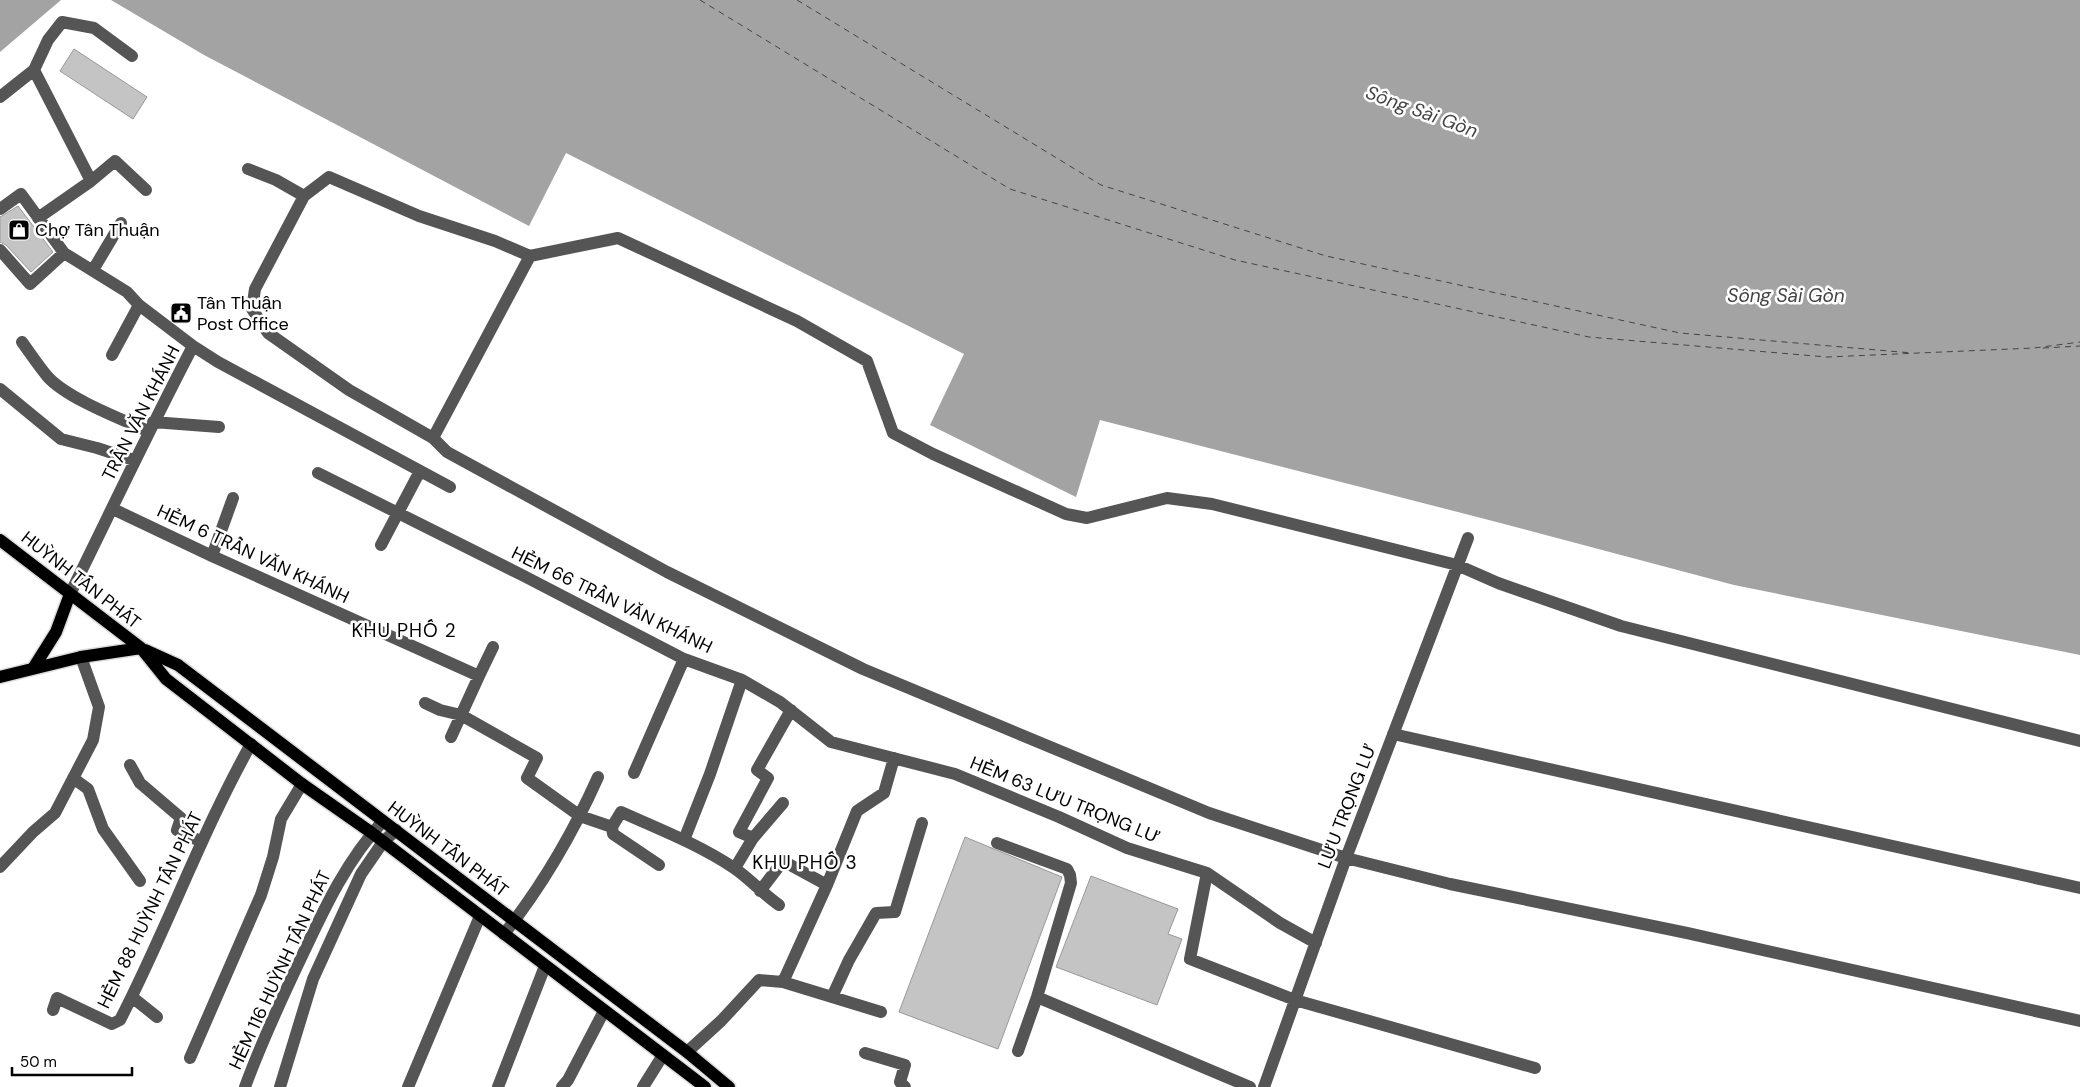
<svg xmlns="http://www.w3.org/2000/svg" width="2080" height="1087" font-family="'DM Sans',sans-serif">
<rect width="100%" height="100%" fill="#fff"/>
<path fill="#a3a3a3" d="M0 0H61L0 52Z
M111 0H2080V655L1734 585 1485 519 1100 420 1076 497 930 425 964 354 566 153 529 226 204 55Z"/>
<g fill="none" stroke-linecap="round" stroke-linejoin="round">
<path stroke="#444" stroke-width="1" stroke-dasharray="6 5" stroke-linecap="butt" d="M700 0 1010 189 1235 260 1589 337 1827 357 2034 348 2080 342
M797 0 1101 185 1326 256 1680 333 1912 353
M2043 348 2080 346"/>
</g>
<path fill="#c4c4c4" stroke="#999" d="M74 49 147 97 133 119 60 71Z
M18 206 53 252 31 272 6 245 0 242V217Z
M965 837 1062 877 998 1049 899 1012Z
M1091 876 1178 909 1168 934 1182 939 1157 1005 1056 967Z"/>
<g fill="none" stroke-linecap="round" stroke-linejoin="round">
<g stroke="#dbdbdb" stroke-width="15">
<path id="major" d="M0 540 141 648 166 679 302 784 372 833 705 1087
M145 650 178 665 687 1052 729 1087
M34 667 56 632 70 594
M0 677 81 657 141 648"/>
</g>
<path stroke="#555" stroke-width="12" d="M34 70 91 181
M0 97 34 70 48 40 62 22 94 28 132 56
M248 169 276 180 304 196
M0 209 21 194 64 253 30 284 0 250
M38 218 91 181 115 161 146 190
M64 253 127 292 139 305 193 346
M93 270 121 223
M22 342C30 353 38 365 47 376 66 398 121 419 148 431
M112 355 139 305
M0 389 61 439 97 448 134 460
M153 422 219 427
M433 438 530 256
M318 473 522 575 684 659 742 680 780 702 831 742 955 774 1059 817 1127 848 1207 873 1190 959 1295 1000 1535 1068
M113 509 212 556 479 676 451 737
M381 545 420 471
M212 556 233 498
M70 594C111 511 150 428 193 346L218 362 450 487
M479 676 493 647
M425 703 440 710 461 715 537 758 527 778 580 816 612 827
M1393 734 2080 888
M2080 741 1621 626 1498 583 1457 565 1212 504 1167 498 1087 518 1066 514 933 454 893 433 867 361 797 321 618 238 530 256 495 241 419 216 329 177 304 196 255 289 252 309 268 333 349 390 433 438 447 452 667 572 863 669 1209 813 1346 858 1450 884 1687 933 2080 1021
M130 765 140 783 181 818 177 830 202 842
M634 773 684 659
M73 778 88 789 103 829 140 881
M612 827 621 812C659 829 700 845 734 868 749 878 763 894 779 905
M612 827 613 834 659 865
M753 838 783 803
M684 840 710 774 742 680
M997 843 1067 869 1070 875 1071 883 1037 997 1018 1051
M0 867 33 832 55 813 93 740 99 707 81 657
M735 868 753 838 739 832 768 778 757 770 791 710
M1207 873 1280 923 1316 943
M760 891 783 861 827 885
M504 934C542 886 573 833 598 777
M783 982 881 1012
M132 997 157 1017
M832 997 849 960 876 913 895 912 922 823
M1037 997 1250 1087
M53 1010 57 998 112 1024 120 1020C167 929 201 833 251 744
M687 1052 721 1021 759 980 783 982 827 885 857 811 884 793 894 758
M865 1053 905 1065 900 1082 905 1087
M190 1058 261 895 273 857 281 819 302 784
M245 1087C261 1043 281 1000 301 958 324 909 346 861 383 821
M280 1087 313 979 361 874 383 842 396 830
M408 1087 480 916
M498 1087 545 966
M562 1087 568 1080 604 1011
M643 1087 663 1055
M1264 1087 1346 858 1468 538"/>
<use href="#major" stroke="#000" stroke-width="12"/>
</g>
<defs>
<g id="shop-square" transform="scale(1.125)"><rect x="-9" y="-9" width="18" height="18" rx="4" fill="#000" stroke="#fff"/><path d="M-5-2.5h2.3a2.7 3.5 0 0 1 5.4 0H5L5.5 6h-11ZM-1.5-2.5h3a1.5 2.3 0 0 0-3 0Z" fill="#fff"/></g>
<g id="civic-square" transform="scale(1.125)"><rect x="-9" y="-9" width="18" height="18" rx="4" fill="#000" stroke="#fff"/><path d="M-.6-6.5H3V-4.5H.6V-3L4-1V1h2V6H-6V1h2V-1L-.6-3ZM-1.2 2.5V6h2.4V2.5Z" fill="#fff"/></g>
</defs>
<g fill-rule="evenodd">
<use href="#shop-square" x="19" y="230"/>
<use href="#civic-square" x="181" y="313"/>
</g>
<g text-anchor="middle" stroke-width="5" stroke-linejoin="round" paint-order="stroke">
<g font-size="18" fill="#000" stroke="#fff" text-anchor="start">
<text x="35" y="236">Chợ Tân Thuận</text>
<text x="197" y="309">Tân Thuận<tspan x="197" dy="21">Post Office</tspan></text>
</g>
<g font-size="18" fill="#000" stroke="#fff">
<text transform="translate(141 413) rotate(-63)" y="6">TRẦN VĂN KHÁNH</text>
<text transform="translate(253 554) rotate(25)" y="6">HẺM 6 TRẦN VĂN KHÁNH</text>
<text transform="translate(81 580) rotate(38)" y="6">HUỲNH TẤN PHÁT</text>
<text transform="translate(612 600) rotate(26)" y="6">HẺM 66 TRẦN VĂN KHÁNH</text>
<text transform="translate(1065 800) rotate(22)" y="6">HẺM 63 LƯU TRỌNG LƯ</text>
<text transform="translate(1347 806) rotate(-69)" y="6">LƯU TRỌNG LƯ</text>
<text transform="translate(448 849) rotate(37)" y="6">HUỲNH TẤN PHÁT</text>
<text transform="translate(150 910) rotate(-64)" y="6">HẺM 88 HUỲNH TẤN PHÁT</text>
<text transform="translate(280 970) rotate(-65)" y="6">HẺM 116 HUỲNH TẤN PHÁT</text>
</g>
<g font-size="19" font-style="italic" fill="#444" stroke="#fff">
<text transform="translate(1422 111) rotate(20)" y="7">Sông Sài Gòn</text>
<text x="1786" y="302">Sông Sài Gòn</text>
</g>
<g font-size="19" letter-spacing="1" fill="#000" stroke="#fff">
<text x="404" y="637">KHU PHỐ 2</text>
<text x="805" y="869">KHU PHỐ 3</text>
</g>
</g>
<path d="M12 1067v8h120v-8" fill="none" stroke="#000000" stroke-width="2.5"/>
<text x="20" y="1067" font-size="15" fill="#000000" stroke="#ffffff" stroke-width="4" paint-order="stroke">50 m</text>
</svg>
